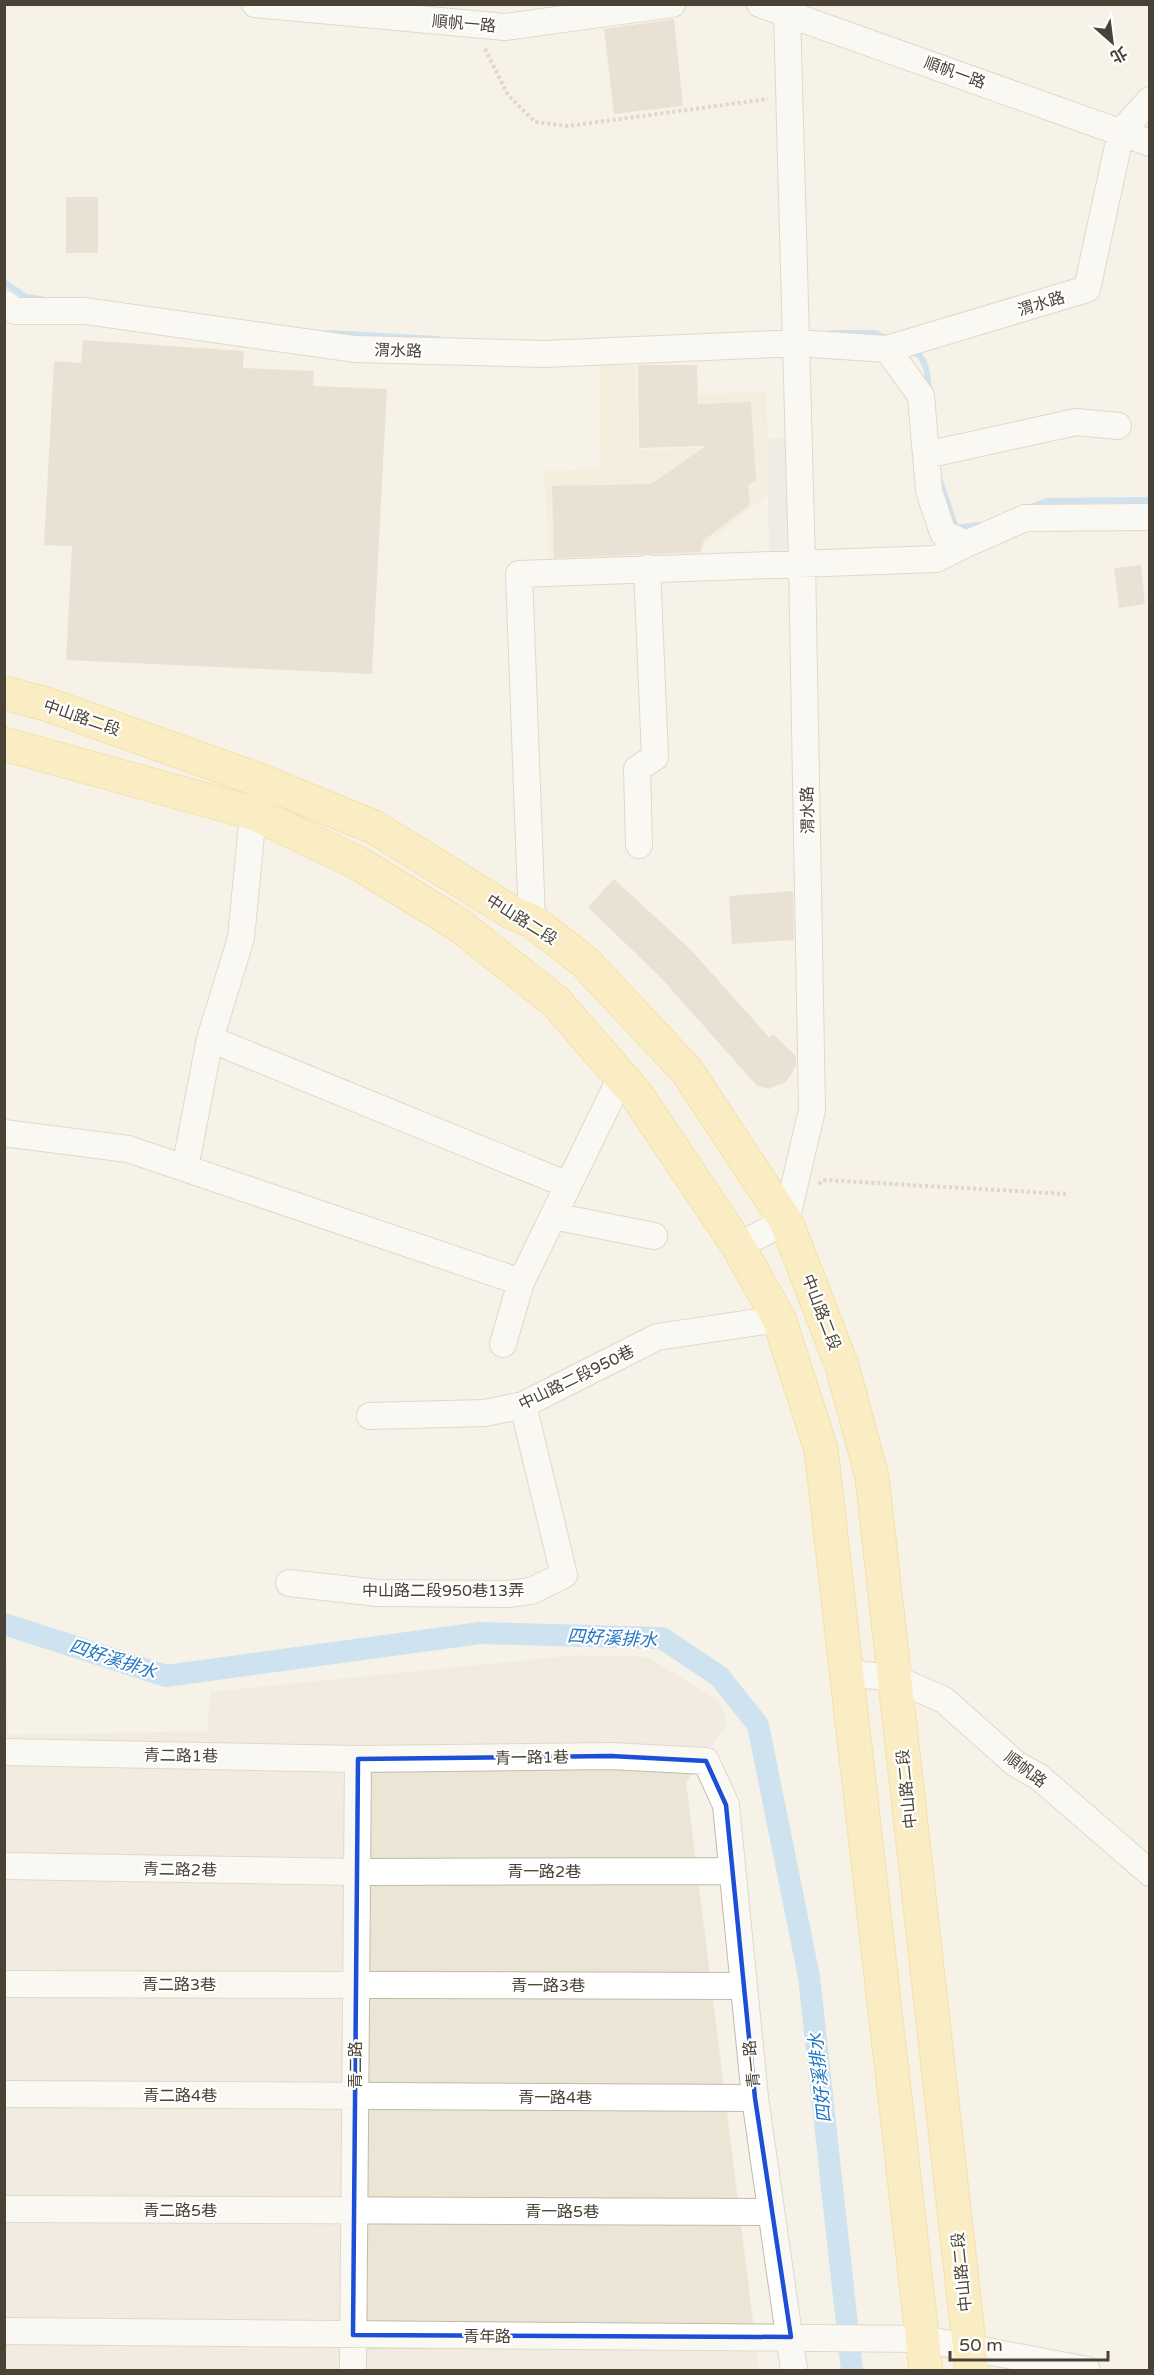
<svg xmlns="http://www.w3.org/2000/svg" width="1154" height="2375" font-family="'Varela Round','Noto Sans TC',sans-serif">
<rect width="100%" height="100%" fill="#f6f2e8"/>
<path fill="#eae5d5" d="M576 1655 648 1657 719 1701 728 1723 686 1782 759 2370H5V1660L7 1661 8 1735 207 1731 210 1692Z"/>
<path fill="#f0e9d0" d="M599 365H635L638 450 701 448 699 394 766 392 770 493 703 546 702 555 693 562 550 567 544 471 601 469Z"/>
<path fill="#e7e4e0" d="M786 438 788 550H769L767 439Z"/>
<g fill="none" stroke-linecap="round" stroke-linejoin="round">
<path stroke="#9ecff9" stroke-width="6" d="M4 282 26 297 41 299
M328 333 438 339
M832 333H875L886 338
M912 350C928 358 928 377 929 393
M940 481 956 528 979 525
M1028 508 1047 501 1150 500"/>
<path stroke="#9ecff9" stroke-width="22" d="M4 1624 166 1676 480 1633 662 1638 719 1676 758 1725 809 1977 852 2370"/>
</g>
<path fill="#d9cfbc" d="M674 19 683 106 614 114 604 29Z
M66 197H98V253H66Z
M83 340 244 351 243 368 314 371 313 386 387 389 372 674 66 660 72 546 44 545 54 361 81 363Z
M638 365H697L698 404 751 402 756 480 748 485 750 505 704 540 700 552 554 558 552 486 651 484 706 446 639 448Z
M1141 565 1145 604 1119 608 1114 568Z
M614 879 691 950 769 1037 773 1034 796 1056V1066L786 1082 769 1089 757 1086 663 980 588 907Z
M793 891 794 940 732 944 729 896Z"/>
<g fill="none" stroke-linecap="round" stroke-linejoin="round">
<g stroke="#c3bba9" stroke-width="28">
<path id="minor" d="M255 4 505 27 672 4
M760 4 1150 143
M4 303 15 311H85L355 349 544 354 797 343 887 349 1087 289 1121 132 1150 100
M887 349 921 396 929 491 943 533 966 544 1025 518 1150 517
M926 455 1076 422 1118 426
M639 845 637 769 655 757 647 568
M532 921 519 574 936 559 966 544
M210 1039 568 1185
M4 1133 128 1149 521 1282 621 1077
M185 1168 210 1039 241 938 253 813
M553 1216 654 1236
M738 1246 786 1221 812 1110 802 562 787 12 784 4
M503 1344 521 1282
M370 1416 485 1413 523 1405 657 1337 779 1319
M289 1583 378 1593 508 1594 531 1591 564 1575 523 1405
M846 1673 894 1678 944 1700 1016 1764 1039 1777 1150 1873
M4 1752 358 1759 611 1756 706 1761 726 1805 755 2098 794 2370
M4 1866 356 1872 732 1871
M4 1984 743 1986
M4 2094 755 2098
M4 2209 770 2212
M4 2331 923 2339 1087 2370
M353 2370 358 1759"/>
</g>
<g stroke="#f2cc5a" stroke-width="35">
<path id="major" d="M4 693 46 704 254 778 374 827 511 912 532 921 584 961 687 1071 786 1221 842 1366 872 1477 972 2370
M4 744 253 813 358 863 459 925 556 1002 636 1094 738 1246 779 1319 821 1449 926 2370"/>
</g>
<path stroke="#c6b899" stroke-width="4" stroke-dasharray="3 3" stroke-linecap="butt" d="M485 49 508 95 535 122 568 126 768 99
M819 1184 823 1180 1067 1194"/>
<use href="#minor" stroke="#fff" stroke-width="26"/>
<use href="#major" stroke="#ffe798" stroke-width="33"/>
</g>
<path d="M0 0H1154V2375H0ZM611 1756 706 1761 726 1805 755 2098 791 2337 353 2335 358 1759Z" fill="#f6f2e8" fill-opacity=".55" fill-rule="evenodd"/>
<path fill="none" stroke="#1d4ed8" stroke-width="4.5" stroke-linejoin="round" d="M611 1756 706 1761 726 1805 755 2098 791 2337 353 2335 358 1759Z"/>
<g text-anchor="middle" stroke-width="4.5" stroke-linejoin="round" paint-order="stroke">
<g font-size="16" fill="#4a4335" stroke="#fff">
<text transform="translate(464 23) rotate(5)" y="6">順帆一路</text>
<text transform="translate(955 72) rotate(20)" y="6">順帆一路</text>
<text transform="translate(1041 303) rotate(-17)" y="6">渭水路</text>
<text transform="translate(398 350) rotate(1)" y="6">渭水路</text>
<text transform="translate(82 717) rotate(19)" y="6">中山路二段</text>
<text transform="translate(807 810) rotate(-91)" y="6">渭水路</text>
<text transform="translate(522 919) rotate(32)" y="6">中山路二段</text>
<text transform="translate(822 1312) rotate(69)" y="6">中山路二段</text>
<text transform="translate(576 1377) rotate(-26)" y="6">中山路二段950巷</text>
<text x="443" y="1596">中山路二段950巷13弄</text>
<text transform="translate(181 1755) rotate(1)" y="6">青二路1巷</text>
<text transform="translate(532 1757) rotate(-1)" y="6">青一路1巷</text>
<text transform="translate(1026 1769) rotate(37)" y="6">順帆路</text>
<text transform="translate(906 1789) rotate(-96)" y="6">中山路二段</text>
<text transform="translate(180 1869) rotate(1)" y="6">青二路2巷</text>
<text x="544" y="1877">青一路2巷</text>
<text x="179" y="1990">青二路3巷</text>
<text x="548" y="1991">青一路3巷</text>
<text transform="translate(751 2064) rotate(-96)" y="6">青一路</text>
<text transform="translate(355 2065) rotate(-90)" y="6">青二路</text>
<text x="180" y="2101">青二路4巷</text>
<text x="555" y="2103">青一路4巷</text>
<text x="180" y="2216">青二路5巷</text>
<text x="562" y="2217">青一路5巷</text>
<text transform="translate(961 2272) rotate(-96)" y="6">中山路二段</text>
<text x="487" y="2342">青年路</text>
</g>
<g font-size="18" font-style="italic" fill="#2176c4" stroke="#fff">
<text transform="translate(612 1638) rotate(3)" y="6">四好溪排水</text>
<text transform="translate(113 1659) rotate(18)" y="6">四好溪排水</text>
<text transform="translate(820 2078) rotate(-96)" y="6">四好溪排水</text>
</g>
</g>
<rect width="1154" height="2375" fill="none" stroke="#4a4335" stroke-width="12"/>
<g transform="translate(1112 42) rotate(152)" stroke="#ffffff" stroke-width="4.5" paint-order="stroke">
<path d="M0-4.5L10 22L0 15L-10 22Z" fill="#4a4335"/>
<text y="-9" font-size="16" font-weight="bold" text-anchor="middle" fill="#4a4335">北</text>
</g>
<path d="M950 2351v9h158v-9" fill="none" stroke="#4a4335" stroke-width="3"/>
<text x="959" y="2351" font-size="18" fill="#4a4335" stroke="#ffffff" stroke-width="4.5" paint-order="stroke">50 m</text>
</svg>
